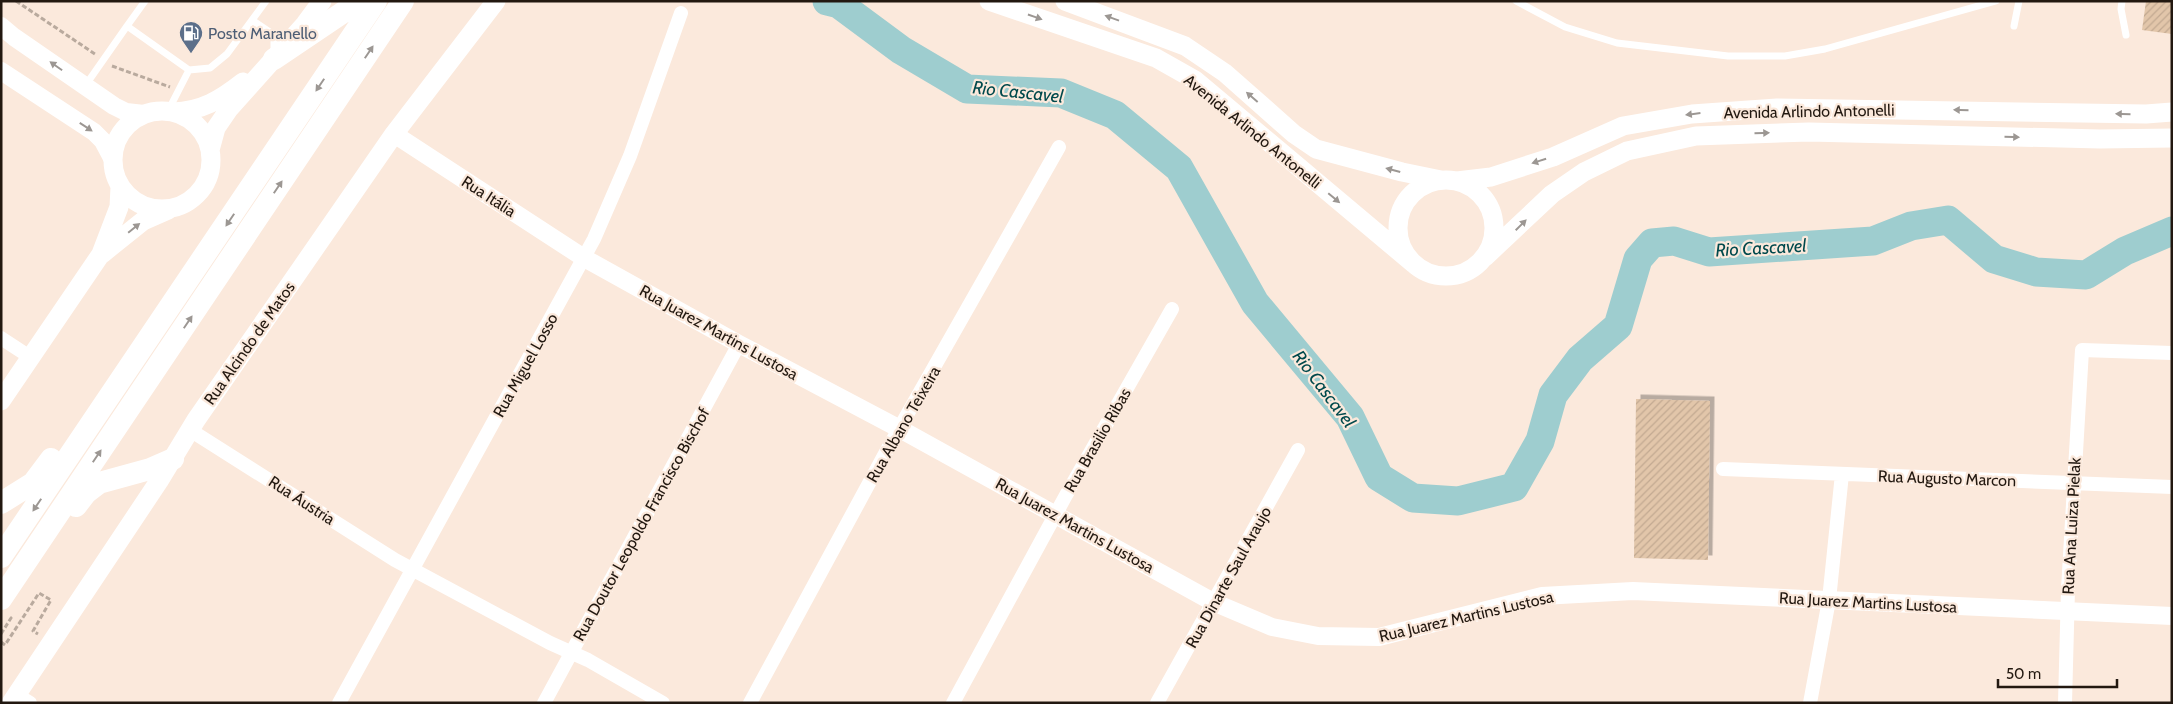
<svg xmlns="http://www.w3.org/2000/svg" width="2173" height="704" font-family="Cabin,sans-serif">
<defs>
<pattern id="building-hatch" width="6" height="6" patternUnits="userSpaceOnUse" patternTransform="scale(1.25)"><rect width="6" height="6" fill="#e2c6aa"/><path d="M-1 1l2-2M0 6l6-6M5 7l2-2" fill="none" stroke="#c2a991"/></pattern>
<filter id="shadow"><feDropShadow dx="4.5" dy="-4.5" stdDeviation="0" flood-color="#0004"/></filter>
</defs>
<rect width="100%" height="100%" fill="#fbe9dc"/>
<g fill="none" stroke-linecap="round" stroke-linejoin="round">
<path stroke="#9ecdcf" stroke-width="29" d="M827 1 839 4 901 50 967 89 1061 93 1115 115 1179 168 1255 303 1350 417 1379 477 1413 498 1458 501 1514 487 1540 441 1553 395 1580 359 1618 326 1638 259 1652 243 1674 241 1709 252 1873 241 1911 226 1948 220 1994 259 2036 272 2086 275 2125 251 2172 231"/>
</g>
<path fill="url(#building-hatch)" filter="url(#shadow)" d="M2146 1H2172V34L2142 30Z
M1636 399 1710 401 1708 560 1634 558Z"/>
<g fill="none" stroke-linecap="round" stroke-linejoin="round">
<path stroke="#b9aa9e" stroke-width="3" stroke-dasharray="5 2.5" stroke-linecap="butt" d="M16 1 95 54
M112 66 170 87
M1 634 11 618 8 616
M1 642 5 645 39 593 51 600 33 631 38 634"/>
<path stroke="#fff" stroke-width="7" d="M1516 1 1565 27 1617 43 1728 56H1785L1825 49 1996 1
M2122 1 2121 9 2126 35
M252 20 274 35V53
M127 26 145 1
M2014 26 2019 1
M189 70 210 68 227 54 266 1
M85 86 127 26 189 70 168 111"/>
<path stroke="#fff" stroke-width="14" d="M1 338 30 357
M190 430 395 560 550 643 588 660 663 703
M1723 469 2172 487
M17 695 30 703
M339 703 594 239 630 156 681 13
M544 703 739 344
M750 703 887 450 1059 147
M953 703 1065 497 1172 309
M1157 703 1298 450
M1810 703 1829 600 1842 474
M2065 703 2068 589 2082 350 2172 353"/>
<path stroke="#fff" stroke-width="18" d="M1 26 14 37 114 106 126 112 144 114
M1 71 94 132 103 141 112 158
M394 134 584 258 739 344 900 429 1213 602 1272 627 1318 636 1379 637 1542 596 1633 591 2172 616"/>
<path stroke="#fff" stroke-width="19" d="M989 1 1156 58 1195 80 1414 264
M1065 1 1185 46 1225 73 1294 134 1316 149 1402 172 1441 180
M113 160a49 49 0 1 1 98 0a49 49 0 1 1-98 0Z
M173 112C202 111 220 100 243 82
M210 150 216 128 229 109 305 24 322 1
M1398 228a48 48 0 1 1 96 0a48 48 0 1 1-96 0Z
M1457 181 1491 177 1553 157 1623 126 1692 114 1777 108 2146 114 2172 112
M102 254 143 221 168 210
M1485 257 1552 194 1584 172 1627 151 1696 136 1809 132 2100 139 2172 138
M1 401 101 254 119 207 120 187
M11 703 159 481 196 420 394 134 496 1"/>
<path stroke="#fff" stroke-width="22" d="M274 59 360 1
M1 503 33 483 51 459
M76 506 86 493 99 483 150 469 173 459
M1 557 376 1
M1 599 403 1"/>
</g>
<defs><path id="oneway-solid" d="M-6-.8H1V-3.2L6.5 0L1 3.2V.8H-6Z" transform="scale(1.25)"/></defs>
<g fill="#9c9793">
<use href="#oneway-solid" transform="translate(1035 17) rotate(19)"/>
<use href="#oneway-solid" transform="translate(1112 18) rotate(-160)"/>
<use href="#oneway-solid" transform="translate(369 52) rotate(-56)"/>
<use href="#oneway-solid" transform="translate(56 66) rotate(-145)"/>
<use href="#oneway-solid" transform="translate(320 85) rotate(124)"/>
<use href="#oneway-solid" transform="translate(1252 97) rotate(-139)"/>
<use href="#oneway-solid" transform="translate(1961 110) rotate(-179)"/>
<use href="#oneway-solid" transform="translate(1693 114) rotate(173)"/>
<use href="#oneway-solid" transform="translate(2123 114) rotate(-179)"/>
<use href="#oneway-solid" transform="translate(86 127) rotate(33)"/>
<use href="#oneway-solid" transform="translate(1762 133) rotate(-2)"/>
<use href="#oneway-solid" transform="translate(2012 137) rotate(2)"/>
<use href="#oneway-solid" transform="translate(1539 161) rotate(162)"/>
<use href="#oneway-solid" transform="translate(1393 170) rotate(-165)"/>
<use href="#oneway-solid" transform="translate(278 187) rotate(-56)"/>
<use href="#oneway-solid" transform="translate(1334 198) rotate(40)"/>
<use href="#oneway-solid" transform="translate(230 220) rotate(124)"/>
<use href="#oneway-solid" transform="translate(1521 225) rotate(-45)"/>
<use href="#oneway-solid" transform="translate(134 228) rotate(-39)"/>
<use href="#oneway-solid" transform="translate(188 322) rotate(-56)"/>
<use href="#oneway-solid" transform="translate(97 456) rotate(-56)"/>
<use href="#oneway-solid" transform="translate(37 505) rotate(124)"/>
</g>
<defs>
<g id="fuel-pin" transform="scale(1.25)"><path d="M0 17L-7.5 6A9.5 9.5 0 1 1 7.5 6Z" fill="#5c6f8a" stroke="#fbe9dc"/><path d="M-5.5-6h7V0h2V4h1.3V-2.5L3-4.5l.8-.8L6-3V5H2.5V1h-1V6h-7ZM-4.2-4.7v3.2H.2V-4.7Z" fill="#fff"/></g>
</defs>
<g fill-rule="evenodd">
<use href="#fuel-pin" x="191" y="33"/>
</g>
<g text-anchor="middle" stroke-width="4.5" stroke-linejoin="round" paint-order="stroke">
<g font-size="16" fill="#4e5e75" stroke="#fbe9dc" text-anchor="start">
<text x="208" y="39">Posto Maranello</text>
</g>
<g font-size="16" fill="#221810" stroke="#fbe9dc">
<text transform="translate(1809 111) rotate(-1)" y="6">Avenida Arlindo Antonelli</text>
<text transform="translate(1253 131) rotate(39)" y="6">Avenida Arlindo Antonelli</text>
<text transform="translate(489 196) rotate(33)" y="6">Rua Itália</text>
<text transform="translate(719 332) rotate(29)" y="6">Rua Juarez Martins Lustosa</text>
<text transform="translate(249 343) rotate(-55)" y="6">Rua Alcindo de Matos</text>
<text transform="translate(525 365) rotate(-61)" y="6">Rua Miguel Losso</text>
<text transform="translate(903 424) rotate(-60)" y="6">Rua Albano Teixeira</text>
<text transform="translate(1097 440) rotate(-60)" y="6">Rua Brasilio Ribas</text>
<text transform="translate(1947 478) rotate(2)" y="6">Rua Augusto Marcon</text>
<text transform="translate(302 500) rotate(33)" y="6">Rua Áustria</text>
<text transform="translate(641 524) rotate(-61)" y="6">Rua Doutor Leopoldo Francisco Bischof</text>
<text transform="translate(1075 525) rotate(29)" y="6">Rua Juarez Martins Lustosa</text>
<text transform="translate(2071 526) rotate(-87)" y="6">Rua Ana Luiza Pielak</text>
<text transform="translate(1228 577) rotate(-61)" y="6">Rua Dinarte Saul Araujo</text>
<text transform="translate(1868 602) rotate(3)" y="6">Rua Juarez Martins Lustosa</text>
<text transform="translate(1466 616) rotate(-13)" y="6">Rua Juarez Martins Lustosa</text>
</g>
<g font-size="18" font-style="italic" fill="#00494c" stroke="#fbe9dc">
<text transform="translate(1018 92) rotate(6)" y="6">Rio Cascavel</text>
<text transform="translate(1761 248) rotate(-3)" y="6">Rio Cascavel</text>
<text transform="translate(1324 389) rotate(53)" y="6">Rio Cascavel</text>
</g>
</g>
<rect width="2173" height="704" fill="none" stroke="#221810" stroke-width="5"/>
<path d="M1998 679v8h119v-8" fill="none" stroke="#221810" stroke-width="2.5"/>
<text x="2006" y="679" font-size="15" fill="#221810" stroke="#fbe9dc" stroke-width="4" paint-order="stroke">50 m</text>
</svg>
